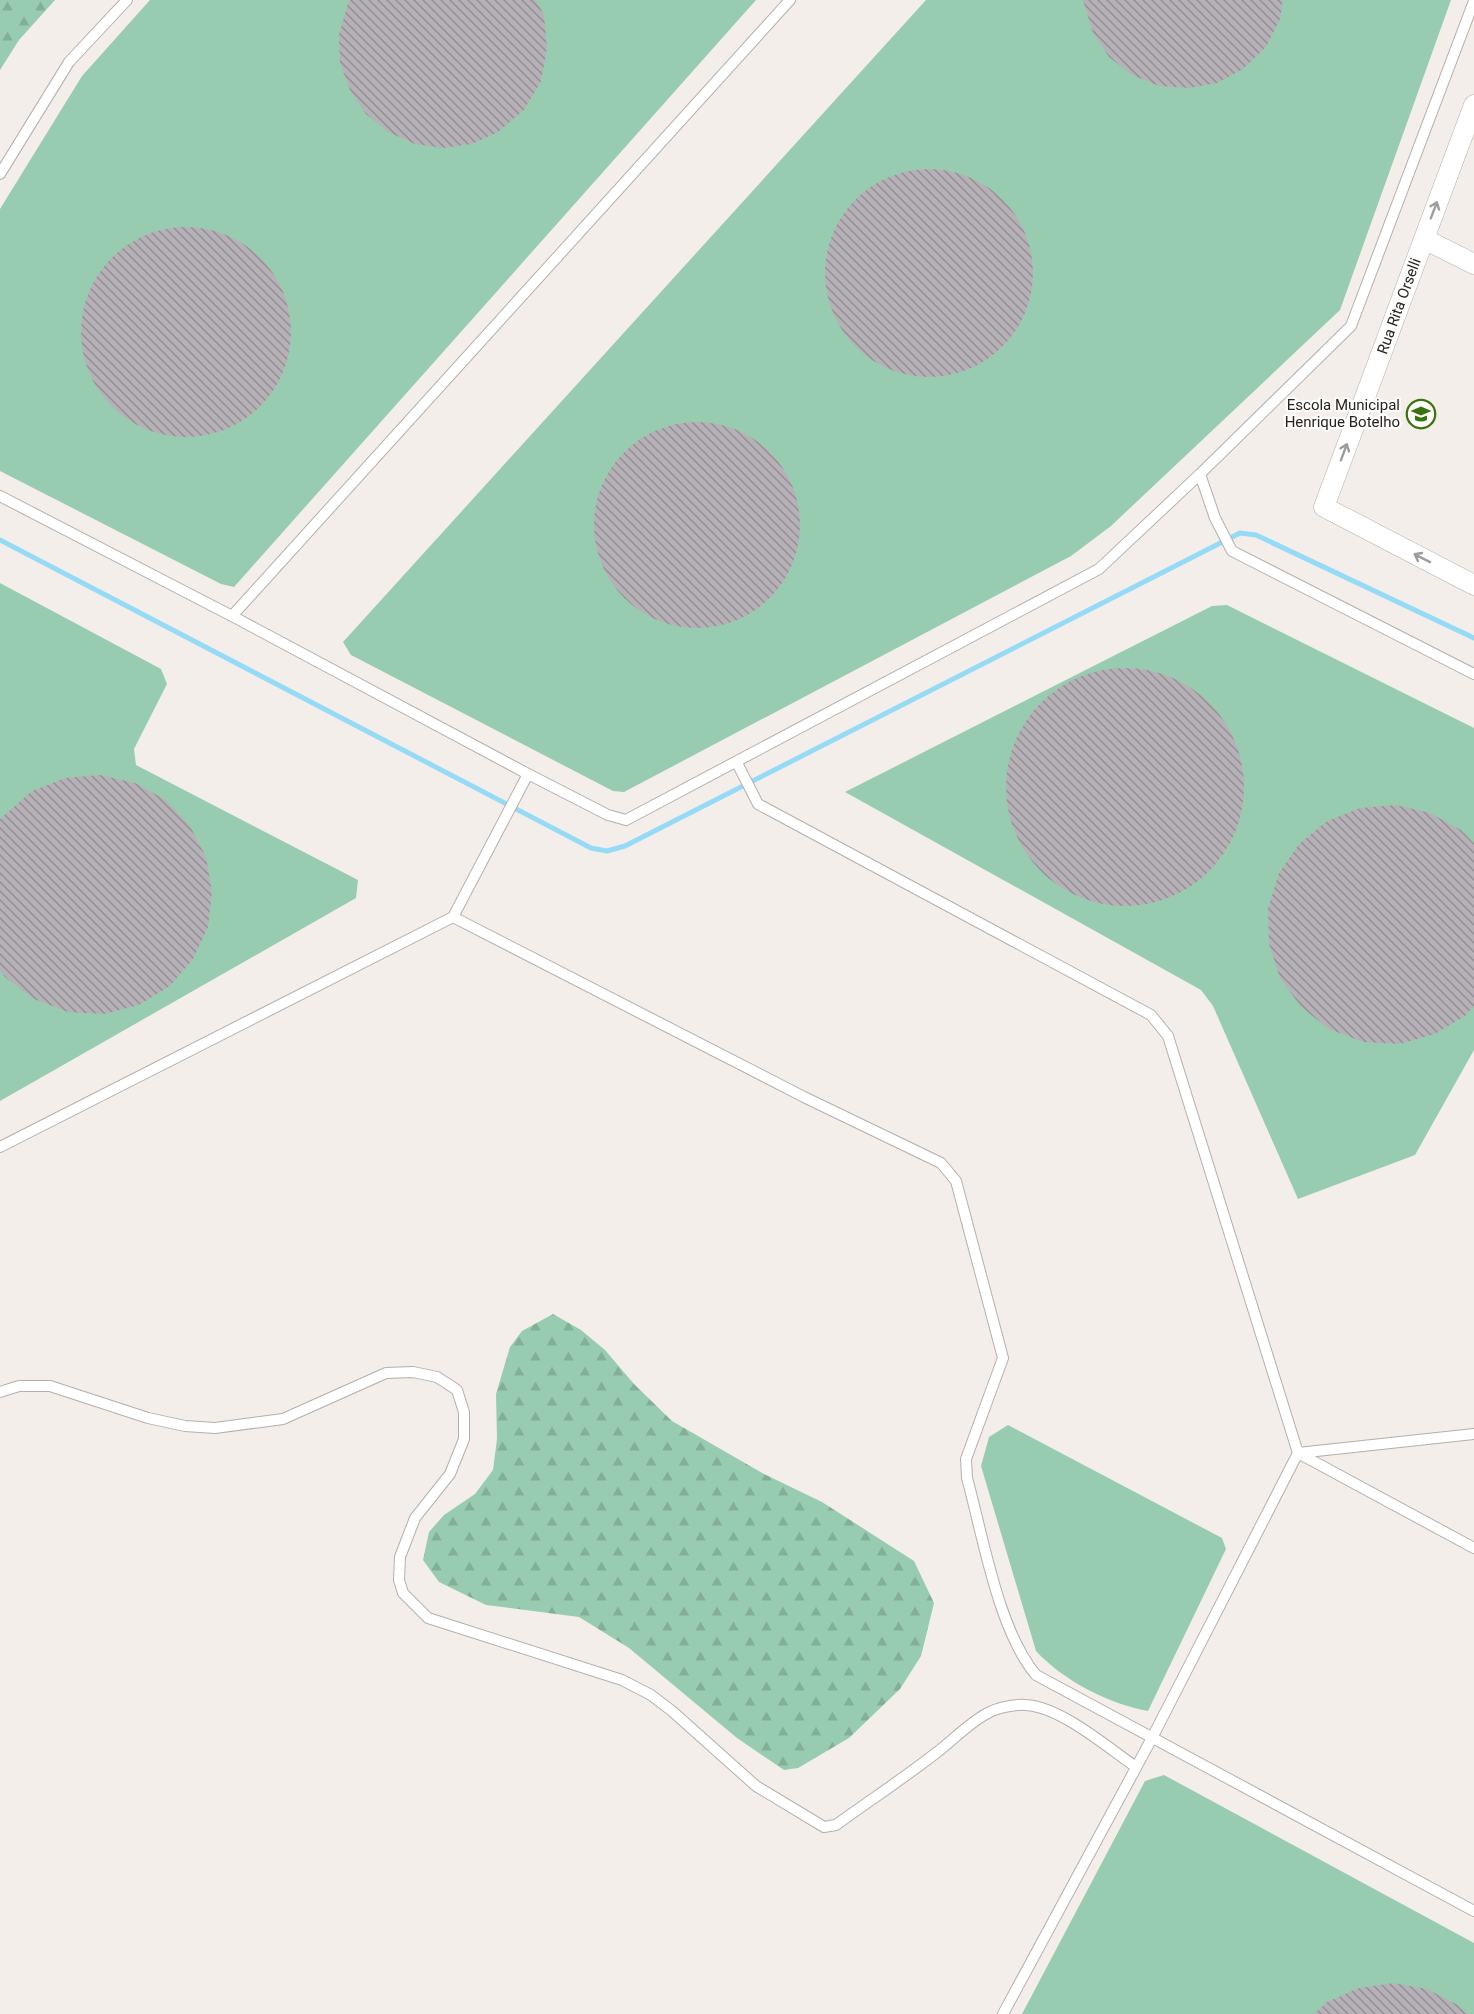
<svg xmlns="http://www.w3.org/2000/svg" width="1474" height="2014" font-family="Roboto,sans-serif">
<defs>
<pattern id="forest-firs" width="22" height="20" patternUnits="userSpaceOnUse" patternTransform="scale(1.5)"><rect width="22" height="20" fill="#98ccb0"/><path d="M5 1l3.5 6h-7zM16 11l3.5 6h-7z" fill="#83af97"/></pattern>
<pattern id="building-back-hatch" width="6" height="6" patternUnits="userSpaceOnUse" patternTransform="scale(1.5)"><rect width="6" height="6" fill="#b6b1b6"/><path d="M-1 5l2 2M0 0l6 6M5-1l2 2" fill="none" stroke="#949094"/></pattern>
</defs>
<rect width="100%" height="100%" fill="#f4eeea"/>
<path fill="#98ccb0" d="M150 0H756L234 587 221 584 0 471V209L82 76Z
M926 0H1451L1340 310 1111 526 1071 556 624 792 613 791 351 655 343 642Z
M0 583 161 669 167 684 134 749 136 765 358 880 356 898 0 1101Z
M1227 605 1474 728V1050L1415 1155 1298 1199 1213 1006 1201 990 845 792 1212 606Z
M1008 1425 1222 1538 1226 1549 1148 1711C1108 1704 1063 1680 1036 1651L981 1466 989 1437Z
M1164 1775 1474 1943V2014H1022L1145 1781Z"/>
<path fill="url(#forest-firs)" d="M0 0H55L19 40 0 70Z
M553 1314 581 1330 605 1350 634 1384 672 1421 764 1474 822 1502 914 1561 934 1603 921 1656 900 1689 849 1738 798 1768 784 1770 737 1738 629 1648 579 1617 486 1605 439 1582 423 1560 429 1532 444 1515 475 1494 493 1470 497 1439 496 1394 510 1347 522 1331Z"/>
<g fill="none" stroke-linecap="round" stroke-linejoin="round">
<path stroke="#95dbf6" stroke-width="5" d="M0 540 591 848 607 851 625 846 1240 533 1256 535 1474 638"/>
</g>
<path fill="url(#building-back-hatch)" d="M349 0H536L544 15 547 48 541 81 524 110 498 132 472 144 443 148 415 144 388 132 366 114 350 90 340 63 339 35Z
M1083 0H1283L1280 19 1266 47 1243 69 1217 83 1189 88 1159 86 1132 75 1109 57 1093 33Z
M825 273a104 104 0 1 1 208 0a104 104 0 1 1-208 0Z
M81 332a105 105 0 1 1 210 0a105 105 0 1 1-210 0Z
M594 525a103 103 0 1 1 206 0a103 103 0 1 1-206 0Z
M1006 787a119 119 0 1 1 238 0a119 119 0 1 1-238 0Z
M100 775 135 783 166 800 190 826 206 857 212 892 208 927 193 959 170 986 139 1005 104 1014 68 1012 34 999 5 977 0 970V819L32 791 65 778Z
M1396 805 1430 813 1461 830 1474 843V1006L1465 1016 1435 1034 1400 1044 1363 1042 1329 1029 1301 1007 1280 978 1269 944 1268 908 1279 873 1299 844 1327 821 1360 808Z
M1393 1983 1427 1989 1458 2005 1467 2014H1314L1327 2002 1359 1988Z"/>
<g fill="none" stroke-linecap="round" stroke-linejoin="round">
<g stroke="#b5afac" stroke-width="12">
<path id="lane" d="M1474 1 1351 326 1200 474 1215 518 1232 551 1474 674
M0 174 69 62 127 0
M0 496 232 616 528 774 608 815 626 820 1099 569 1200 474
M232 616 790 0
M737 763 758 804 1151 1015 1168 1036 1298 1453 1474 1434
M528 774 453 917 804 1097 941 1163 956 1181 1003 1358 966 1459 967 1478C983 1536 998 1630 1036 1675L1474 1911
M0 1147 453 917
M0 1392 19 1386H50L148 1418 185 1426 215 1428 283 1419 386 1373 413 1372 437 1377 457 1390 464 1412V1439L450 1474 415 1518 400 1557 399 1580 403 1593 428 1618 622 1680 651 1695 672 1711 756 1786 824 1827 836 1825C869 1801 904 1778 936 1753 953 1740 968 1724 986 1714 996 1708 1014 1704 1026 1705 1061 1707 1107 1747 1136 1767
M1003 2014 1152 1738 1298 1453 1474 1548"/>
</g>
<g stroke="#b5afac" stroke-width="21">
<path id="street" d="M1474 105 1324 507 1474 585
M1424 239 1474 264"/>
</g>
<use href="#lane" stroke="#fff" stroke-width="10"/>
<use href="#street" stroke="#fff" stroke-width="20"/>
</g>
<defs><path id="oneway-shaft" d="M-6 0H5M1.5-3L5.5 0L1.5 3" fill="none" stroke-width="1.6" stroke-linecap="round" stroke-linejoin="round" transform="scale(1.5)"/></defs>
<g stroke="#9e9d9c">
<use href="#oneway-shaft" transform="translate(1434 210) rotate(-69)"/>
<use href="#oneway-shaft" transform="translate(1344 452) rotate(-70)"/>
<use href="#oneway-shaft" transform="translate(1422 558) rotate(-153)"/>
</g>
<defs>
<g id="school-ring" transform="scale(1.5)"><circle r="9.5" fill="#fefcfa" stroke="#38740b" stroke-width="1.5"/><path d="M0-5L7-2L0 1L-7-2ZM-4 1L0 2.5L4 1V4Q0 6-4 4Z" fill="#38740b"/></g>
</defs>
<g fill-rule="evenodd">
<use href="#school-ring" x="1421" y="414"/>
</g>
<g text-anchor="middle" stroke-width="4.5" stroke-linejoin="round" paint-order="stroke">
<g font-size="15" fill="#272523" stroke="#fefcfa">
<text transform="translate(1399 306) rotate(-70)" y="5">Rua Rita Orselli</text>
</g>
<g font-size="15" fill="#272523" stroke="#fefcfa" text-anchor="end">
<text x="1400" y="410">Escola Municipal<tspan x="1400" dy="17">Henrique Botelho</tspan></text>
</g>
</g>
</svg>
